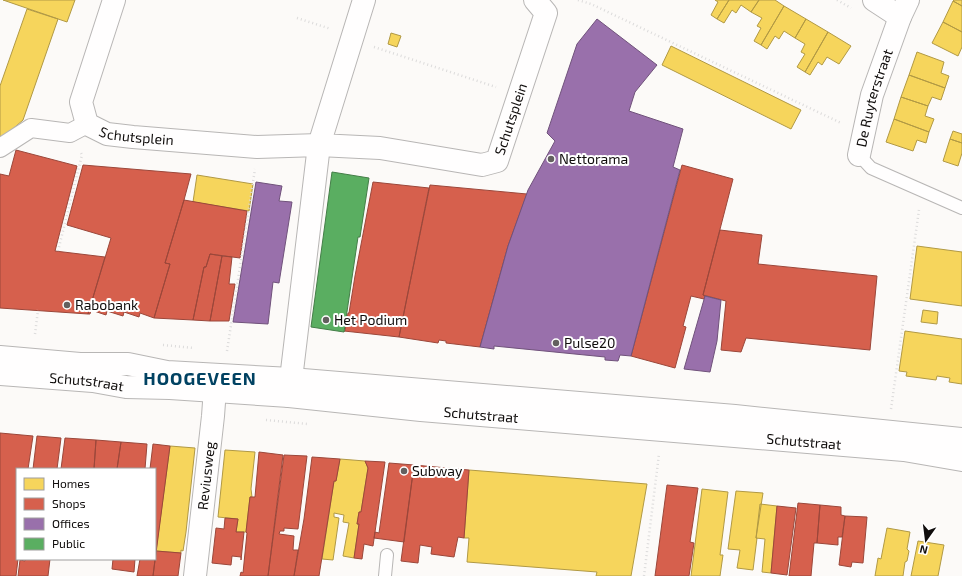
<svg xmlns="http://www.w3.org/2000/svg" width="962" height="576" font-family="'Exo 2',sans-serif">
<rect width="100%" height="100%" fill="#fcfaf8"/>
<path fill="#f6d55c" stroke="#b19944" d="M3 0H75L67 22Z
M715 0H729L717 19 711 15 718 2Z
M729 0H759L751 12 741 5 736 13 732 10 724 23 717 19Z
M759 0H775L784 6 761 45 754 41 761 28 757 26 762 18 751 12Z
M954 0H962V6L953 1Z
M953 1 962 6V32L943 22Z
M784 6 806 19 795 38 784 31 779 39 775 36 767 49 761 45Z
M27 9 58 19 23 120 0 140V86Z
M806 19 828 32 805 72 797 67 805 54 801 52 805 44 795 38Z
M943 22 962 32V47L958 56 932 43Z
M828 32 851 46 839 64 827 57 822 65 818 62 810 75 805 72Z
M391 33 401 36 397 47 388 44Z
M671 46 801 110 791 129 662 65Z
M917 52 944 62 941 73 949 76 945 88 909 75Z
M909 75 945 88 941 100 932 97 928 106 901 97Z
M901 97 928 106 925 116 934 119 929 132 894 119Z
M894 119 929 132 926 143 917 140 913 151 886 142Z
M953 131 962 134V143L950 139Z
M950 139 962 143V153L958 166 943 161Z
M197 175 253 184 249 211 193 202Z
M917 246 962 252V306L910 299Z
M923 310 938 312 937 324 921 322Z
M905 331 962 339V384L949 382 950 378 937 376 936 380 906 376 907 372 899 371Z
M170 446 195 448 186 532 183 551 181 550V553L156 551Z
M225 450 255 452 251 489 252 497H250L246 532H236L238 519 218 517Z
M340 459 365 461 368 468 361 512H359L357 524H359L354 558 343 556 349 523 343 522 344 515 334 513V517L339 518 333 560 322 559 334 481H336Z
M469 470 647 484 631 576H596L597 572 467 562 469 538H464Z
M702 489 728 492 720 555H723L720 576H691Z
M736 491 763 493 756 538H757L753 570 737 568 740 550 728 549Z
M760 504 777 506 771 573 762 572 765 539 756 538Z
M887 528 910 532 907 549 909 551 907 561 905 562 903 576H875L878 558 881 559Z
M918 541 944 545 938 576H911Z"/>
<path fill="#d6604d" stroke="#9b473a" d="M16 150 77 166 55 251 105 257 88 314 0 308V174L9 176Z
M83 165 191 174 184 200 165 263 170 264 154 318 140 313 139 317 124 312 123 316 107 311 106 315 91 310 90 314H88L111 238 67 225Z
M682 165 733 179 703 295 705 296 704 299 691 296 683 326 686 327 675 368 631 356Z
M373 182 429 188 399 337 344 331H345L348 313H349L355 276Z
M430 185 527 194 508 246 480 347 446 343V341L439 340 438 343 399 337Z
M184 200 247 211 240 258 210 254 206 267H204L193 320 154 318 170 264 165 263Z
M720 230 762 235 758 264 877 276 870 350 746 338 741 352 721 350 726 301 703 295Z
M210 254 222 256 210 321 193 320 204 267H206Z
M222 256 232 257 229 284H235L229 321H210Z
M0 433 33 436 28 469H17V559H18L16 576H0Z
M37 436 61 438 57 469H33Z
M65 438 96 440 94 469H61Z
M96 440 121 442 117 469H94Z
M121 442 147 444 145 469H117Z
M153 444 170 446 153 576H137L140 559H155V469H150Z
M259 452 283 455 268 576H240L241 572 243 573 247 533 246 532 250 497H255Z
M284 455 307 456 298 529 284 528V531H280L279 534 294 536 293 550H298L294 576H268Z
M312 457 340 459 336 481H334L319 576H294L304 519Z
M365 461 385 462 373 546 364 544 362 559 354 558 359 524H357L359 512H361L368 468Z
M389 463 414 465 404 542 374 538 375 532 379 533Z
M414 465 469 470 464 538 458 537 454 557 431 554 432 547 420 545 418 563 401 561Z
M667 485 698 488 690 542 694 543 689 576H655Z
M798 503 820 505 817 543H814L811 576H789Z
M820 505 841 507V515L845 516 842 537H838V545L817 543Z
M777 506 796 508 787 575 771 573Z
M845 516 867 517 863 563 852 562 851 567 839 565Z
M225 518 238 519 236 532H244L241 560V557L232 556 231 565 212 563 216 528 224 529Z
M156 551 181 553 178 576H153Z
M25 559H50L48 576H18L20 560 25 561Z
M113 559H135L134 572 112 569Z"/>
<path fill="#9970ab" stroke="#70527b" d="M597 19 657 65 635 92 629 111 683 129 673 167 680 170 631 356 620 355 618 361 605 360V357L494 346V349L480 347 508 246 528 190 555 141 547 133 577 44Z
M256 182 282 186 279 201 292 202 279 283 273 282 268 324 233 322Z
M705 296 721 300 717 341 710 372 684 369Z"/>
<path fill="#5aae61" stroke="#447e48" d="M332 172 369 178 360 237H358L344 332 311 327Z"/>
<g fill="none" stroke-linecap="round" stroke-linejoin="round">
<g stroke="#b8b6b5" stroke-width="14">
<path id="service" d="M859 155 871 168 962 208
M385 576 387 555"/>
</g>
<g stroke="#b8b6b5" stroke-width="20">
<path id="pedestrian" d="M0 148 31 128 70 133 87 124"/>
</g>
<g stroke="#b8b6b5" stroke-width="24">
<g id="minor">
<path id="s1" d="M114 0 81 102 87 124 107 134 133 137 257 147 319 145 289 396"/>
<path id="s2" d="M364 0 319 145 380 148 482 165 497 161 546 13 535 0"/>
<path d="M874 0 900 17"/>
<path id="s3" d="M859 155 872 95 900 17 908 0"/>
<path id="s4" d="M195 576 213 416 216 375"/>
</g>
</g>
<g stroke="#b8b6b5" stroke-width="24">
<g id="secondary">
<path d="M0 357 80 364H128L167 372 291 379 735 416 962 439"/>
<path id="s5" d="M0 374 93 381 126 387 170 388 289 396 421 410 904 450 962 460"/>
</g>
</g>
<path stroke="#dcdbdb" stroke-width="2.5" stroke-dasharray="1 3" stroke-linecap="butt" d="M578 0 591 4 841 123
M837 0 851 8
M297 18 331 29
M374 47 496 87
M58 251 82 155 80 151
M35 334 38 310
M163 345 194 348
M227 351 255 169
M891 409 919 210
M266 420 308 424
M644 576 659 454"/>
<use href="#service" stroke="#fffefe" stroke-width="12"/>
<use href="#pedestrian" stroke="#fffefe" stroke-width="18"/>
<use href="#minor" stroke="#fffefe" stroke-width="22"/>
<use href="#secondary" stroke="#fffefe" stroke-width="22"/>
</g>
<g fill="#63605f" stroke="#fff" stroke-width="1.5">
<circle cx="551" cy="159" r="4"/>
<circle cx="67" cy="305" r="4"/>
<circle cx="326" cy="320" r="4"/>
<circle cx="556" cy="343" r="4"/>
<circle cx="404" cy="471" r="4"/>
</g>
<g text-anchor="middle" stroke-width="4" stroke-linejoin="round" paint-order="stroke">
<g font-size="14" fill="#100d0c" stroke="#fff">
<text dy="5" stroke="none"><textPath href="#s3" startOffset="59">De Ruyterstraat</textPath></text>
<text dy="5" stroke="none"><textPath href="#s2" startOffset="376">Schutsplein</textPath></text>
<text dy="5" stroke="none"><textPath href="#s1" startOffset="182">Schutsplein</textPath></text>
<text dy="5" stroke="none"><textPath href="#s5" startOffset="87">Schutstraat</textPath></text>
<text dy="5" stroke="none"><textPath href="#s5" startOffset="483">Schutstraat</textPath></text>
<text dy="5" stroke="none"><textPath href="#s5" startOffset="807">Schutstraat</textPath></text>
<text dy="5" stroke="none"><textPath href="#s4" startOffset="101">Reviusweg</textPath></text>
</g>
<g font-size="14" fill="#100d0c" stroke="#fff" text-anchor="start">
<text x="559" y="164">Nettorama</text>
<text x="75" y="310">Rabobank</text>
<text x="334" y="325">Het Podium</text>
<text x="564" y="348">Pulse20</text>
<text x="412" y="476">Subway</text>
</g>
<g font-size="18" font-weight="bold" letter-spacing="1" fill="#014262" stroke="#fff">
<text x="200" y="385">HOOGEVEEN</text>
</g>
</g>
<rect x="16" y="468" width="140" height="92" fill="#ffffff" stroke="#9f9e9e"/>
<rect x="24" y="478" width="20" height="12" fill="#f6d55c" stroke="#9f9e9e"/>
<text x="52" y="488" font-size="12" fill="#100d0c">Homes</text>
<rect x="24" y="498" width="20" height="12" fill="#d6604d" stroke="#9f9e9e"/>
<text x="52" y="508" font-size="12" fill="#100d0c">Shops</text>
<rect x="24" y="518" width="20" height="12" fill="#9970ab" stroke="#9f9e9e"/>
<text x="52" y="528" font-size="12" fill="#100d0c">Offices</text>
<rect x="24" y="538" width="20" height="12" fill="#5aae61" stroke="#9f9e9e"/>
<text x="52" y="548" font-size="12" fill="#100d0c">Public</text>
<g transform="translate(926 540) rotate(194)" stroke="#ffffff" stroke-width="3" paint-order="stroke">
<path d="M0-3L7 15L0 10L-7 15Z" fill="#100d0c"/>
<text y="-6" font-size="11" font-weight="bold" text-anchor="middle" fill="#100d0c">N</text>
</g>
</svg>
